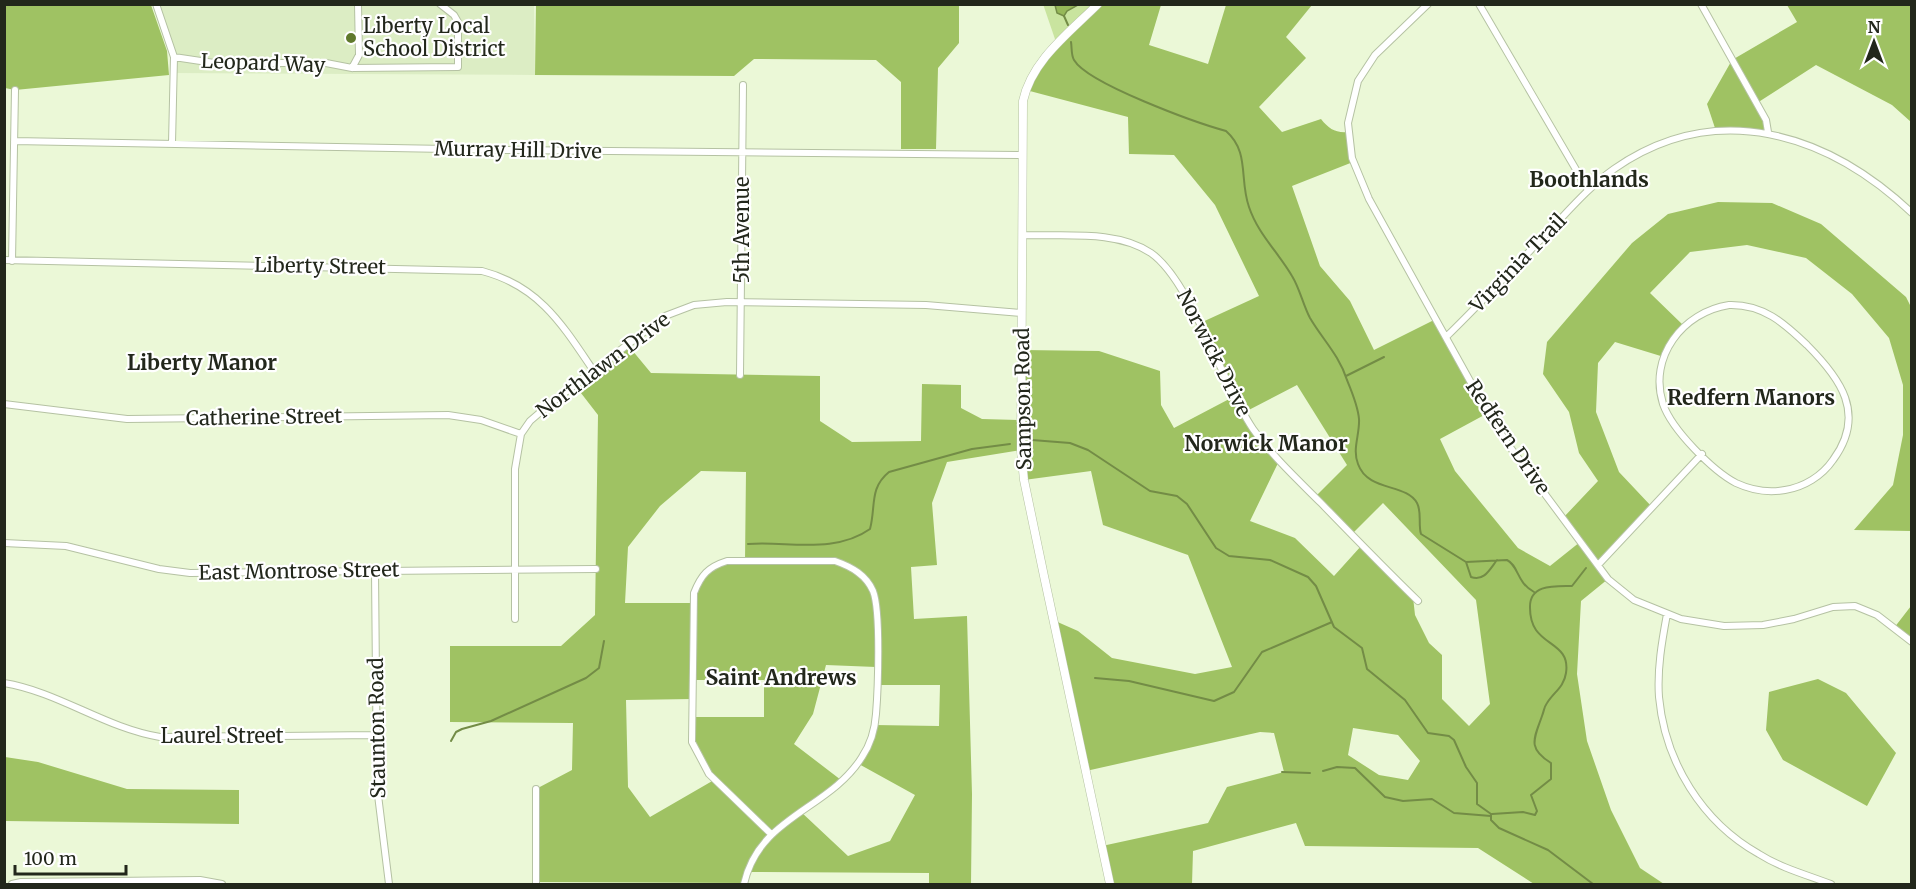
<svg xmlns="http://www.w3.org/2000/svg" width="1916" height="889" font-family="Merriweather,serif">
<rect width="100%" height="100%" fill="#ebf8d7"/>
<path fill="#dcedc4" d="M156 5H534L535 75 174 73V57Z"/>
<path fill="#c9e49f" d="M1043 4 1098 5 1057 45Z"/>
<path fill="#9fc263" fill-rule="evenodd" d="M5 5H151L167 51 169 75 15 90 5 88Z
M536 5H959V43L938 68 936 149H901V82L876 60 754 59 734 76 535 75Z
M1098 5H1161L1149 45 1208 64 1226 5H1312L1286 37 1306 58 1259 107 1282 132 1321 119C1329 129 1335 133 1348 132L1353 162 1292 186 1320 266 1350 301 1374 350 1436 319 1488 413 1440 439 1455 471 1518 548 1550 566 1580 542 1563 518 1598 481 1579 453 1569 412 1543 374 1547 342 1632 243 1668 214 1718 202 1772 203 1821 224 1906 297 1911 307V531L1854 530 1893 485 1903 435V385L1889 338 1852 294 1806 258 1747 245 1690 252 1650 293 1684 326 1664 357 1615 342 1598 363 1596 412 1619 472 1652 507 1598 564 1608 579 1581 601 1577 674 1587 741 1611 810 1640 868 1664 884H1534L1478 848 1305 846 1296 823 1193 851 1192 884H1110L1102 846 1208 823 1227 787 1284 772 1274 733 1260 732 1086 771 1053 620 1078 631 1112 658 1195 674 1232 667 1188 555 1103 525 1091 471 1024 480 1021 450 947 462 932 503 937 565 911 567 914 619 967 616 972 794 971 884H929V873L748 872 745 883 536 882V789L572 770 573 723 450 722V646H561L595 615 598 415 574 384 627 344 651 373 820 376V421L852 442 921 441 922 384 961 385V408L982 419 1021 420 1022 350 1099 351 1160 371 1161 405 1174 428 1233 397 1198 324 1259 296 1215 205 1174 155 1129 154 1128 117 1026 90 1032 74ZM1297 385 1347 465 1315 497 1352 534 1383 503 1476 600 1490 704 1469 726 1442 699V655L1429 643 1415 615 1413 597 1362 545 1334 576 1295 538 1250 521 1279 461 1243 413ZM701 471 746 472 745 561C706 567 704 564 693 603H625L628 547 660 506ZM826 665 876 667V685H940L939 726 874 725 857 763 915 795 890 841 848 856 800 811 841 780 794 744 813 714ZM692 680H764V717H692L693 744 714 780 650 817 628 787 626 700 692 699ZM1353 728 1398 735 1420 761 1408 780 1379 775 1348 755Z
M1787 5H1911V122L1892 105 1816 65 1757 103 1768 132 1716 131 1707 104 1732 60 1797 22Z
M1911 606V642L1894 628Z
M1818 679 1846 693 1896 753 1867 806 1783 760 1766 730 1769 692Z
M5 757 38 762 127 789 239 790V824L5 821Z"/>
<path fill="#96b859" stroke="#738c46" stroke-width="1.5" d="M1055 5V4L1078 5 1067 11 1064 16 1057 13Z"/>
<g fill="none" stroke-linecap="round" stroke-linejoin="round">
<path stroke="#738c46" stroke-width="2" d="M1064 16 1068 25
M1071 42C1072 48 1071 55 1074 60 1088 84 1197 123 1226 131 1250 152 1239 179 1249 207 1258 234 1278 252 1292 276 1300 289 1303 305 1310 318 1323 340 1339 355 1347 380 1352 392 1358 406 1359 419 1360 434 1352 449 1358 464 1368 492 1406 483 1417 503 1422 512 1418 524 1421 534L1466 562 1507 560C1519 566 1516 582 1534 592
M1346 376 1384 357
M1032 440 1070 443 1088 450 1150 491 1177 496 1187 504 1216 548 1229 556 1270 560 1308 577 1316 586 1334 627 1362 648 1367 669 1405 700 1428 733 1449 736 1454 740 1466 767 1477 783V804L1491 814V820L1499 828 1548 850 1593 884
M748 544C788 541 835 554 870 529 876 507 869 488 889 472L972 449 1010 444
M1466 562 1471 577C1484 582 1490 569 1497 560
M1095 678 1129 681 1214 701 1234 692 1262 652 1332 622
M451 741 456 732 462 729 491 721 586 678 599 668 604 641
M1323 771 1337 767 1355 768 1385 797 1403 801 1432 799 1454 813 1491 816
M1282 772 1310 773
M1492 814 1523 812 1535 815 1537 811 1531 795 1551 779V763C1527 748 1534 739 1542 716 1544 711 1544 707 1547 703 1554 692 1564 687 1566 673 1570 647 1547 646 1536 630 1532 624 1530 616 1530 608 1529 584 1554 586 1572 586L1586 568"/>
<g stroke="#b5c2a3" stroke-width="8">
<path id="minor" d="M156 4 174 57 172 143
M1428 4 1375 55 1358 81 1348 123 1352 158 1369 199 1485 408 1507 443 1608 579 1634 600 1681 619 1724 626 1763 625 1794 619 1833 607 1855 606 1877 615 1912 642
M1479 4 1588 190
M1701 4 1766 120 1768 132
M174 57 214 63H326L352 68 458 67V22L454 15 440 4
M352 68 359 55 358 4
M14 141 502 150 1021 155
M1022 235C1062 237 1116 229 1151 253 1191 281 1222 384 1253 429 1273 457 1298 480 1321 503 1353 536 1385 569 1418 601
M4 260 482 271C539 286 562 324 593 370
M12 261 15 90
M1729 305C1763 304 1784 323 1807 345 1840 378 1867 414 1833 460 1822 476 1804 487 1785 490 1768 493 1751 490 1736 483 1713 471 1672 430 1663 404 1648 357 1683 312 1729 305Z
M1446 337C1482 302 1516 265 1551 229 1571 208 1590 186 1614 169 1716 98 1827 133 1912 213
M740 375 743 85
M4 404 127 419 448 415 481 420 521 434
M4 543 66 546 159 569 190 573 596 569
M1598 565 1702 454
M375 571 377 787 389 884
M1667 614C1662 641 1657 669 1659 697 1665 762 1702 822 1759 854 1781 868 1807 875 1831 884
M515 619V469L521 434 530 421 551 403 665 316 694 305 727 302 926 305 1022 313
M4 683C59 692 105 728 160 737L376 735
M12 884 21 882 200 880 222 884
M536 884V789
M744 884C759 816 829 810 862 757 870 745 875 729 876 714 878 690 881 611 873 591 866 575 852 567 835 561H727C708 567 701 575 694 593L692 742 709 774 771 834"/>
</g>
<g stroke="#b5c2a3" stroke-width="9">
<path id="tertiary" d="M1098 4C1069 33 1032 60 1023 101L1021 450 1024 480 1044 576 1110 884"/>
</g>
<use href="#minor" stroke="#fff" stroke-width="6"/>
<use href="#tertiary" stroke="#fff" stroke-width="8"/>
</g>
<circle fill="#5f792c" stroke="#fff" stroke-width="2" cx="351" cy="38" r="6"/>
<g text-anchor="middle" stroke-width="4.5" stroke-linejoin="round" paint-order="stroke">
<g font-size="20" fill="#22271b" stroke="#fff" text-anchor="start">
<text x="363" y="33">Liberty Local<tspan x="363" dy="23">School District</tspan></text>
</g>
<g font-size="20" fill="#22271b" stroke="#fff">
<text transform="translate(263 63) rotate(2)" y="7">Leopard Way</text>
<text transform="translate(518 150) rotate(1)" y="7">Murray Hill Drive</text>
<text transform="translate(742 230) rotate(-90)" y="7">5th Avenue</text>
<text transform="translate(1518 263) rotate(-46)" y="7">Virginia Trail</text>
<text transform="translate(320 266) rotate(1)" y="7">Liberty Street</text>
<text transform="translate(1214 353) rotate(63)" y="7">Norwick Drive</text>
<text transform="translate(603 365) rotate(-37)" y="7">Northlawn Drive</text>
<text transform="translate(1023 399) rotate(-91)" y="7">Sampson Road</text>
<text transform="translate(264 417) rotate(-1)" y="7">Catherine Street</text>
<text transform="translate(1508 437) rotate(56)" y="7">Redfern Drive</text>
<text transform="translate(299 571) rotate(-1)" y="7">East Montrose Street</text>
<text transform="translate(377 728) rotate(-91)" y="7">Staunton Road</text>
<text x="222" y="743">Laurel Street</text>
</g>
<g font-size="21" font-weight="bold" fill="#22271b" stroke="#fff">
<text x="1589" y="187">Boothlands</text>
<text x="202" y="370">Liberty Manor</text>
<text x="1751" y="405">Redfern Manors</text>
<text x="1266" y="451">Norwick Manor</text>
<text x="781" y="685">Saint Andrews</text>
</g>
</g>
<rect width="1916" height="889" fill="none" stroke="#22271b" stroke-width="12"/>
<g transform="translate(1874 42)" stroke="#ffffff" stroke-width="4.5" paint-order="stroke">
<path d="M0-4.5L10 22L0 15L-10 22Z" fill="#22271b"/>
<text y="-9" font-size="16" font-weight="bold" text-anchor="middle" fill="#22271b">N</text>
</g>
<path d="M15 865v9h111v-9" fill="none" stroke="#22271b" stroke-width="3"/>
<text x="24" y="865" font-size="18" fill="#22271b" stroke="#ffffff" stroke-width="4.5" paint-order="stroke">100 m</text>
</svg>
